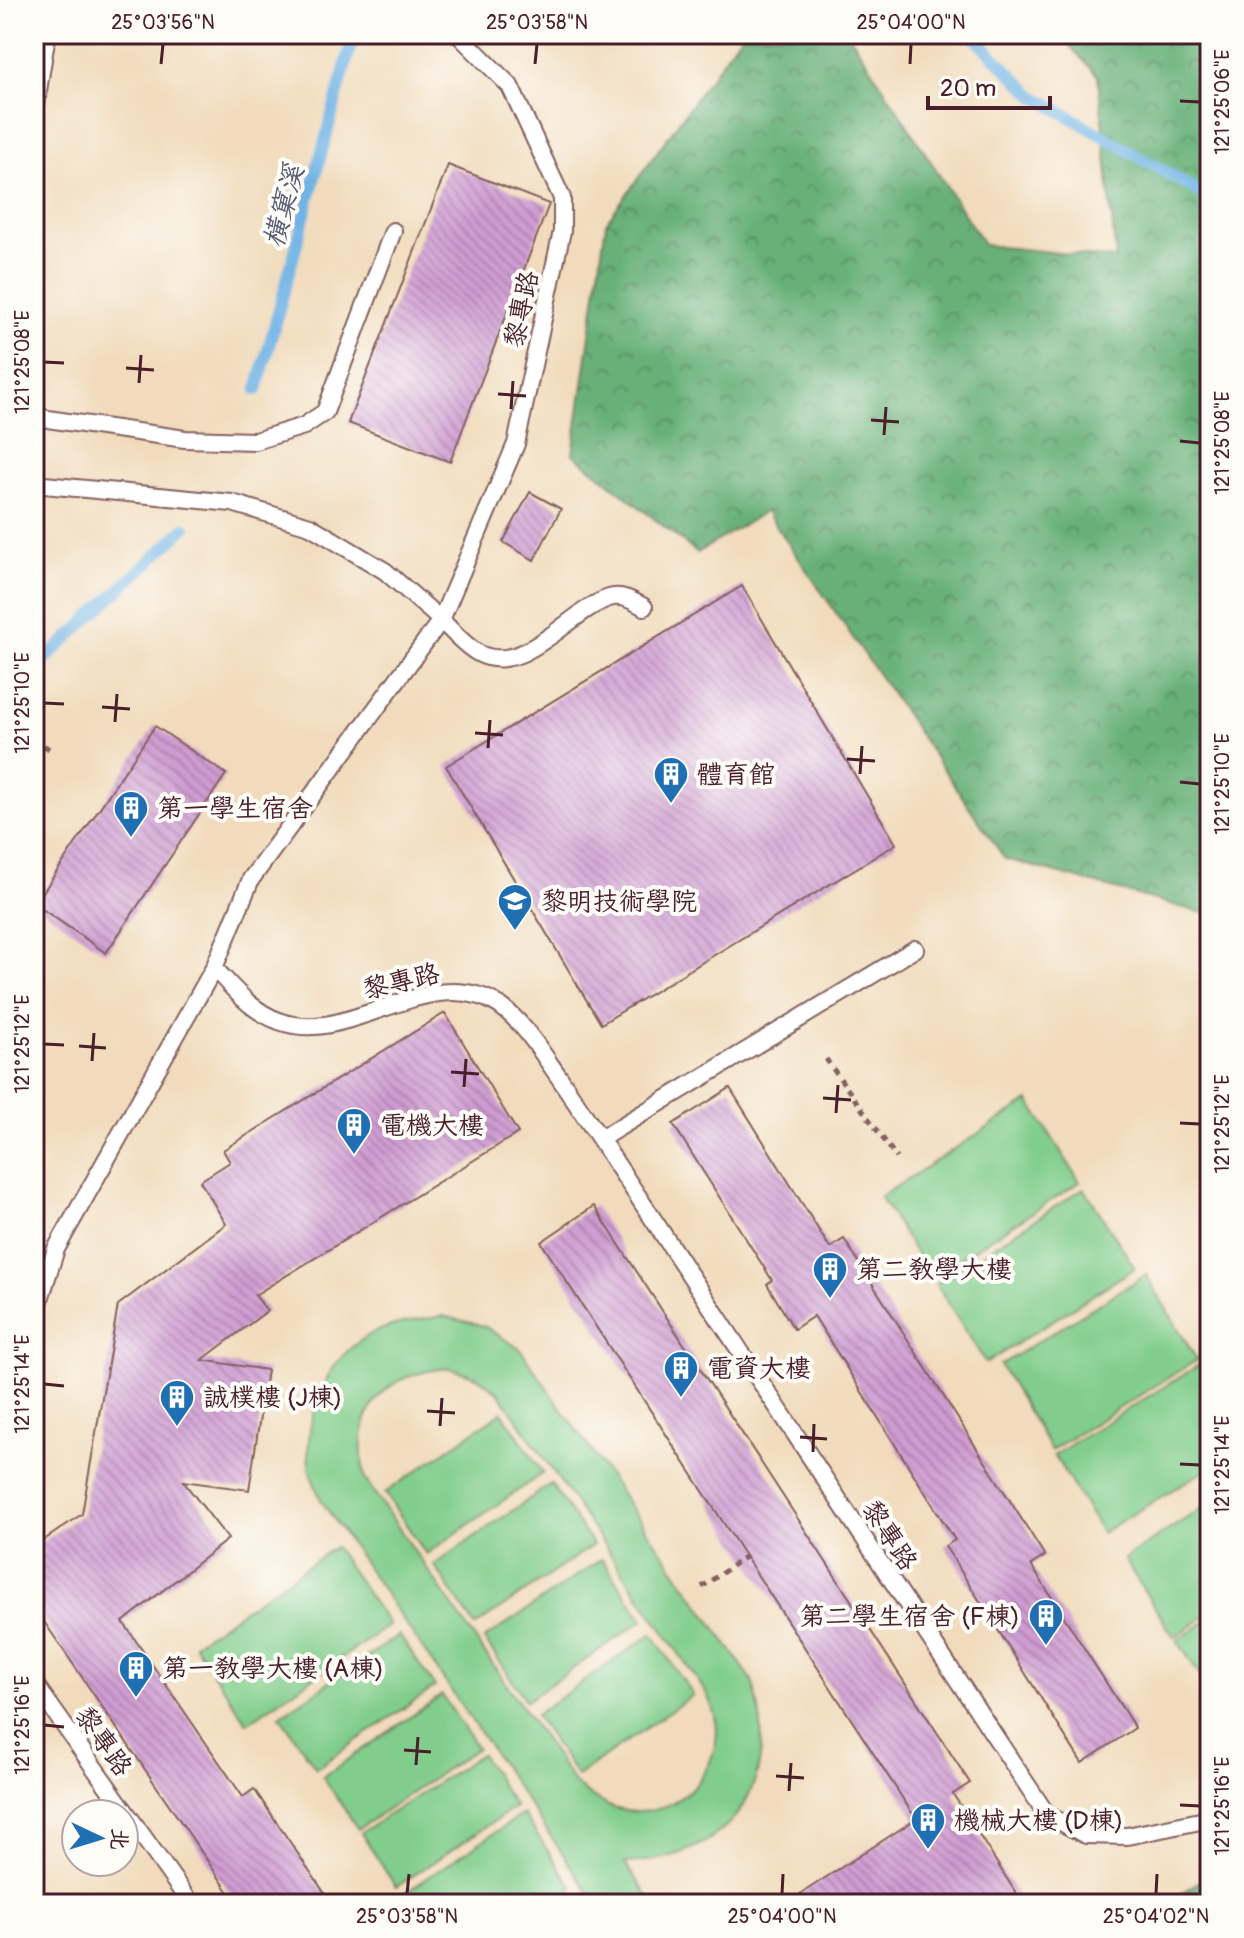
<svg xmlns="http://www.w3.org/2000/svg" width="1244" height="1938" font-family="Pangolin,'LXGW WenKai TC',sans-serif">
<defs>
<pattern id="forest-crowns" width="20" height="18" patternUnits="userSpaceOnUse" patternTransform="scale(2)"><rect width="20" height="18" fill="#68b078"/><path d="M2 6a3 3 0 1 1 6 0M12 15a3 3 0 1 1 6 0" fill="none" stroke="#588f63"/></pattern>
<pattern id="building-back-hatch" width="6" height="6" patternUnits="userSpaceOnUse" patternTransform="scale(2)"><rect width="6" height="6" fill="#cf9cd2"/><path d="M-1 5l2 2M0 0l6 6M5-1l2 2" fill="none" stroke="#aa7fab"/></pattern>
</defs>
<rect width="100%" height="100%" fill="#fdfcf7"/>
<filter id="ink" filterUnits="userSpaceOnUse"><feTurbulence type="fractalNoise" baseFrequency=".0125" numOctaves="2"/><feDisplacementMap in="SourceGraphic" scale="16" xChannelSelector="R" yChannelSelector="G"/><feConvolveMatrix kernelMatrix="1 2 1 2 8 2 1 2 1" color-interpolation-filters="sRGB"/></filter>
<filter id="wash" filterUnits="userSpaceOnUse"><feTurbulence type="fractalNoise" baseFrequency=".006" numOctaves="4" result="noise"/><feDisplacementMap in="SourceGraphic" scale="32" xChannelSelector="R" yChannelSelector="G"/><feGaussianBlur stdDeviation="1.8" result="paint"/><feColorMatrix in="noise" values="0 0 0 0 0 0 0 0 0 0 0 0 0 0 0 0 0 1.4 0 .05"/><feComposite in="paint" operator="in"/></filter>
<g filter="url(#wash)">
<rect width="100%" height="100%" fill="#f1dbbc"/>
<path fill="url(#forest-crowns)" stroke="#596852" stroke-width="2" d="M742 34H849L984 245 1116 259 1098 76 1059 34H1210V915L1005 859 766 511 697 553 573 454 606 223Z
M1210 1874V1904H1165Z"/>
<path fill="#81cd8c" stroke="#66765c" stroke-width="2" fill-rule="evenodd" d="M1029 1101 1080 1182 931 1277 880 1197Z
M1084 1188 1135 1268 986 1363 936 1284Z
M1146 1275 1197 1360 1051 1450 1000 1365Z
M443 1316 484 1326 520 1349 752 1680C784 1783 733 1859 625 1863L653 1904H597L321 1500C317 1489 310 1477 309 1466 305 1420 322 1367 361 1340 384 1324 416 1320 443 1316ZM450 1368 477 1377 499 1393 707 1694C711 1704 717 1717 717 1729 717 1779 668 1824 617 1809 600 1804 589 1795 575 1784L365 1479C351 1411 381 1373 450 1368Z
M1199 1365 1210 1382V1467L1102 1533 1054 1455Z
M502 1412 543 1473 426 1554 385 1493Z
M551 1484 593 1545 475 1626 434 1565Z
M1210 1503V1613L1174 1637 1124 1559Z
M335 1547 389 1625 247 1723 194 1644Z
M602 1559 643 1620 526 1701 484 1639Z
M1210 1619V1691L1177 1640Z
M652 1634 693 1695 577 1776 535 1715Z
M399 1635 435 1687 316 1768 280 1716Z
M442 1695 477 1748 358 1829 323 1777Z
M481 1754 515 1807 396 1887 361 1833Z
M523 1814 573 1888 549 1904H388Z"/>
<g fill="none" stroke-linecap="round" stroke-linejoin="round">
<path stroke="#70b3e5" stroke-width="12" d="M971 34 1034 96 1210 198
M257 390 354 34
M34 670 185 528"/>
</g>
<g id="blocks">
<path fill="url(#building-back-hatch)" d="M448 165 549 204 450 462 348 423Z
M530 492 561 509 534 560 503 542Z
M742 586 896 844 601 1024 446 766Z
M155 726 226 774 106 953 35 904Z
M445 1013 518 1133 255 1295 267 1311 202 1360 267 1370 249 1490 183 1481 228 1539 123 1622 243 1797 254 1789 332 1904H237L34 1607V1547L82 1514 118 1305 226 1224 200 1181 230 1162 223 1150Z
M730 1088 830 1248 844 1239 1012 1504 1045 1556 1031 1565 1135 1728 1082 1763 945 1546 955 1540 814 1316 794 1329 767 1284 772 1280 673 1124Z
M594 1206 970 1783 953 1794 1023 1904H785L916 1819 541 1242Z"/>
</g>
</g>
<g filter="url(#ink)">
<use href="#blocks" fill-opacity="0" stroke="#84615e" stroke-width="2"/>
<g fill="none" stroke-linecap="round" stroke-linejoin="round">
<g stroke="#84615e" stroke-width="20">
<path id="lane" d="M458 34 510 86 562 198V231L516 444 441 620C452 631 465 646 478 653 523 678 570 610 609 598 622 594 633 601 644 607
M34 116 47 34
M34 417 185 439 255 441 304 426 325 412 393 231
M34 484 232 503 310 526 385 571 441 620 251 879 214 968 56 1249 34 1318
M214 968C234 989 251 1011 279 1021 348 1048 429 960 499 1005 525 1023 543 1055 561 1080L1047 1815 1086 1835 1127 1836 1210 1819
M600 1139 915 949
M34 1683 191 1904"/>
</g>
<path stroke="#84615e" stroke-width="5" stroke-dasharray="6 6" stroke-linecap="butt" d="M34 739 54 752
M826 1059 897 1158
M702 1587 746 1556"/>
<use href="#lane" stroke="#fff" stroke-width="16"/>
</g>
</g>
<path fill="none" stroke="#4a1f2b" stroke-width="3" d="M161 64 163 44M535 64 537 44M910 64 911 44M1180 101 1200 102M44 362 64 363M126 368 154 370M139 383 141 355M498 394 526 396M511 409 513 381M871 420 899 422M884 435 886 407M1180 441 1200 443M44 703 64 704M102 707 130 709M115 722 117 694M475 733 503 735M488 748 490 720M847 759 875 761M860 774 862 746M1180 782 1200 784M44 1044 64 1045M79 1046 106 1048M92 1061 94 1033M451 1072 479 1074M464 1087 466 1059M823 1098 851 1100M836 1113 838 1085M1180 1123 1200 1124M44 1384 64 1386M427 1411 455 1413M440 1426 442 1398M800 1437 827 1439M813 1452 814 1424M1180 1464 1200 1465M44 1725 64 1727M404 1750 431 1752M416 1765 418 1737M776 1776 804 1778M789 1791 791 1763M1180 1805 1200 1806M407 1894 409 1874M782 1894 783 1874M1156 1894 1157 1874"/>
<defs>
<g id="building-pin" transform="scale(1.8)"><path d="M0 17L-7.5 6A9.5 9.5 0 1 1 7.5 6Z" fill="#1f6fb2" stroke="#fdfcf7"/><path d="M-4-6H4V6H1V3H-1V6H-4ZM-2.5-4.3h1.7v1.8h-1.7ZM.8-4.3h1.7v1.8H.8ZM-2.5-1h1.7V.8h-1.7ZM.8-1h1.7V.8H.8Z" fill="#fff"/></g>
<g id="university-pin" transform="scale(1.8)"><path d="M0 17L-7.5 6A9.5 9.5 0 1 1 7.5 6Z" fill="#1f6fb2" stroke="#fdfcf7"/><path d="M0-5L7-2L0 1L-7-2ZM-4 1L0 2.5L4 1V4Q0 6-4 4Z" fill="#fff"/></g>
</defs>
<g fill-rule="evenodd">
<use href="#building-pin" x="671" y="774"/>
<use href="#building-pin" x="131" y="808"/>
<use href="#university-pin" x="515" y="901"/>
<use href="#building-pin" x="354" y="1125"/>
<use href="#building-pin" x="830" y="1269"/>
<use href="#building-pin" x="681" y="1368"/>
<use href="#building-pin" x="177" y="1397"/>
<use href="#building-pin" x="1046" y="1616"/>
<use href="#building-pin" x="136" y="1668"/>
<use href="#building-pin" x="928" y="1820"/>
</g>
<g text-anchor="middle" stroke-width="8" stroke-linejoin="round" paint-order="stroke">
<g font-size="26" fill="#4a1f2b" stroke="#fdfcf7">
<text transform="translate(521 309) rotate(-78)" y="9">黎專路</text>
<text transform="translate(401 981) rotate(-13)" y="9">黎專路</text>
<text transform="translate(890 1535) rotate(57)" y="9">黎專路</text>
<text transform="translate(104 1741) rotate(55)" y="9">黎專路</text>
</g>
<g font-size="26" fill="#4a1f2b" stroke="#fdfcf7" text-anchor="start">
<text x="697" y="783">體育館</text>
<text x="157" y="817">第一學生宿舍</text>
<text x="541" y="910">黎明技術學院</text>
<text x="380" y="1134">電機大樓</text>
<text x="856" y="1278">第二教學大樓</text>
<text x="707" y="1377">電資大樓</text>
<text x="203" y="1406">誠樸樓 (J棟)</text>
<text x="1020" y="1625" text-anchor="end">第二學生宿舍 (F棟)</text>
<text x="162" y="1677">第一教學大樓 (A棟)</text>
<text x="954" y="1829">機械大樓 (D棟)</text>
</g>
<g font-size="28" font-style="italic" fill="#595a75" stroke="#fdfcf7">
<text transform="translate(283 206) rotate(-75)" y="10">橫窠溪</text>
</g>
</g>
<rect width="1244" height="1938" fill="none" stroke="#fdfcf7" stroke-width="88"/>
<g transform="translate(100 1838) rotate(94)"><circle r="38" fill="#fdfcf7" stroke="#b5a4a5" stroke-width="2"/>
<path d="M0-6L14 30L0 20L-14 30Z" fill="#1f6fb2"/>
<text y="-12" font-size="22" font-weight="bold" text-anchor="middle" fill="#4a1f2b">北</text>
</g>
<path d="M928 96v12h122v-12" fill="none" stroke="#4a1f2b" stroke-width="4"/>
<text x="940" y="96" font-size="24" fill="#4a1f2b" stroke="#fdfcf7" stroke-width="6" paint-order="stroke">20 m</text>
<rect x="44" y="44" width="1156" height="1850" fill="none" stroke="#4a1f2b" stroke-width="3"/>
<g font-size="20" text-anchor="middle" fill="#4a1f2b">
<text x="163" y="29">25°03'56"N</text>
<text x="537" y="29">25°03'58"N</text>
<text x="911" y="29">25°04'00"N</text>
<text transform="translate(1222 102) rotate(-90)" y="7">121°25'06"E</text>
<text transform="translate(22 362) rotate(-90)" y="7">121°25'08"E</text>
<text transform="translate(1222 443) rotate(-90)" y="7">121°25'08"E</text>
<text transform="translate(22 703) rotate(-90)" y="7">121°25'10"E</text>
<text transform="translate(1222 784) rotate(-90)" y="7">121°25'10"E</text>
<text transform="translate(22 1044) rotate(-90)" y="7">121°25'12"E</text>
<text transform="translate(1222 1124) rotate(-90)" y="7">121°25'12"E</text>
<text transform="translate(22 1384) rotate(-90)" y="7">121°25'14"E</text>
<text transform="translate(1222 1465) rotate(-90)" y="7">121°25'14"E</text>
<text transform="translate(22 1725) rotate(-90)" y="7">121°25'16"E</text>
<text transform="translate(1222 1806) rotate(-90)" y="7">121°25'16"E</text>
<text x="407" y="1923">25°03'58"N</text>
<text x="782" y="1923">25°04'00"N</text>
<text x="1156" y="1923">25°04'02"N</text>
</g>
</svg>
